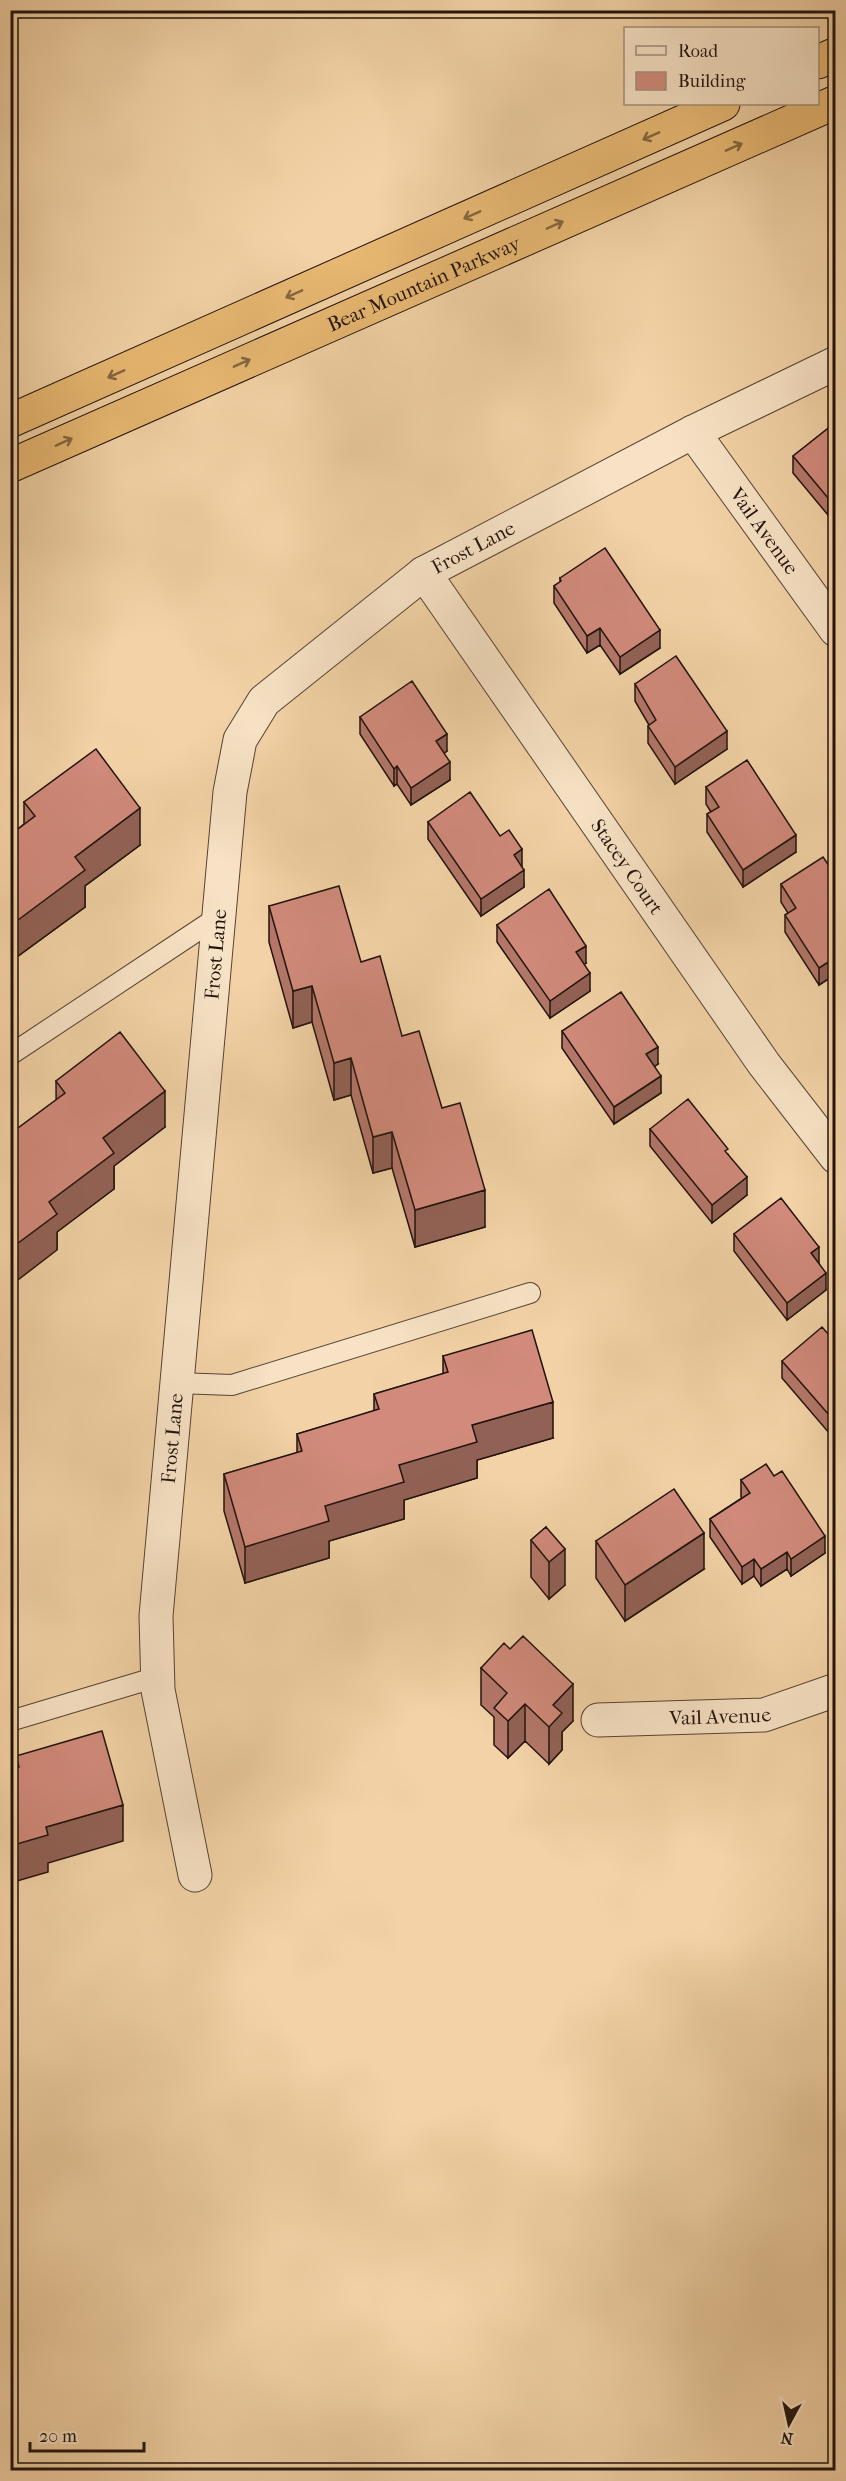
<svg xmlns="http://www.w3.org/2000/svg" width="846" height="2481" font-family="'IM FELL French Canon',serif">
<rect width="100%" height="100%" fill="#f2d2a6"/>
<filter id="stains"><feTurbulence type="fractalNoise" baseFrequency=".00333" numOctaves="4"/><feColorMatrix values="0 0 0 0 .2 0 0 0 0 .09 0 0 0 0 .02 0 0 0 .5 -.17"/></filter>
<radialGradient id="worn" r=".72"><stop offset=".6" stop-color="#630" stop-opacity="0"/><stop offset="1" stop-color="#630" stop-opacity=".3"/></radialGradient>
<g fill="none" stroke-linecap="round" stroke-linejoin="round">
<g stroke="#554333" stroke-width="22">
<path id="lane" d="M10 1055 218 917
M177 1383 232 1385 530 1293
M10 1721 157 1677"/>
</g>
<g stroke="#554333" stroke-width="35">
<g id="street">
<path id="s1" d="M693 432 836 630"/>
<path id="s2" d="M424 573 764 1064 836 1157"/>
<path id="s3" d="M598 1720 764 1715 836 1690"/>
<path id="s4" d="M195 1875 158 1690 156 1616 230 792 240 740 264 701 424 573 693 432 836 363"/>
</g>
</g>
<g stroke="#21130d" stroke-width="35">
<g id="highway">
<path d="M818 62 836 54"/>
<path d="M10 421 723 104"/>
<path id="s5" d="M10 466 836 102"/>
</g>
</g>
<use href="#lane" stroke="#f7e2c5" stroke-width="20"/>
<use href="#street" stroke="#f7e2c5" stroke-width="33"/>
<use href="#highway" stroke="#e9b973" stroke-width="33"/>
</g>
<path fill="#b4776a" stroke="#21130d" stroke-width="1.5" d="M836 422V509L828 515 793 473V456Z
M560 578 660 648 620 674 600 645 587 653 554 603V586L560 582Z
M635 684 727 749 675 784 648 743V726L649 725 635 701Z
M360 717 447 751 444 753 450 780 411 805 397 784 394 786 360 734Z
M706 787 796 852 743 887 707 832V814L711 812 706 804Z
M24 802 140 845 85 886V907L14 959 10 955V835L24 824Z
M428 822 522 867 524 887 481 916 428 839Z
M836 876V974L819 985 785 932V915L788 913 781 902V884Z
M269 906 361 962 442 1108 485 1227 415 1247 392 1168 373 1173 351 1095 334 1100 312 1022 293 1028 269 942Z
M497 925 586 963 584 964 590 991 550 1018 497 942Z
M562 1031 658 1064 654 1066 661 1093 614 1124 562 1048Z
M56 1081 165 1127 114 1166V1189L57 1232V1250Z
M650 1129 728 1154 747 1195 712 1223 650 1146Z
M734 1234 819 1263 826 1290 787 1320 734 1251Z
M836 1343V1441L782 1378V1361Z
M443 1356 553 1438 477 1460V1478L404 1500V1519L329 1541V1558L245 1583 224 1511V1474L297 1453V1434L374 1411V1394L443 1374Z
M741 1480 825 1553 791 1576 787 1569 761 1586 754 1576 742 1584 710 1537V1519L742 1498 741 1497Z
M546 1527 565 1585 549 1599 531 1577V1540Z
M596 1541 704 1569 625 1621 596 1578Z
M481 1668 573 1721 562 1732V1750L549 1764 525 1741 508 1758 494 1745V1717L481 1705Z"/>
<path fill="#926156" stroke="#21130d" stroke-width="1.5" d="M836 492V509L828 515V498Z
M600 628V645L587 653V636Z
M660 630V648L620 674V657Z
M727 731V749L675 784V767Z
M447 734V751L436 759V741Z
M450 762V780L411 805V788Z
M397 766V784L394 786V769Z
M140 808V845L85 886V907L14 959V923L75 857Z
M796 835V852L743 887V870Z
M522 849V867L514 873V855Z
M524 870V887L481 916V899Z
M586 946V963L576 970V952Z
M836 957V974L819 985V968Z
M590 973V991L550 1018V1001Z
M312 986V1022L293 1028V991Z
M658 1047V1064L646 1072V1054Z
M351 1058V1095L334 1100V1063Z
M661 1076V1093L614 1124V1107Z
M165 1091V1127L114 1166V1189L57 1232V1250L10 1286V1249L103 1138Z
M392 1132V1168L373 1173V1137Z
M747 1177V1195L712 1223V1205Z
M485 1190V1227L415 1247V1210Z
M819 1247V1264L811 1253Z
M826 1273V1290L787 1320V1303Z
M553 1402V1438L477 1460V1478L404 1500V1519L329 1541V1558L245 1583V1547L325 1506 472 1425Z
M704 1533V1569L625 1621V1585Z
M825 1536V1553L791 1576V1559Z
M565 1549V1585L549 1599V1562Z
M787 1552V1569L761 1586V1569Z
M754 1559V1576L742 1584V1567Z
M573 1684V1721L562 1732V1750L549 1764V1727L553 1705Z
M525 1704V1741L508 1758V1721Z
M123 1805V1841L48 1863V1872L10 1883V1846L46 1827Z"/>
<path fill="#d18a7b" stroke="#21130d" stroke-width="1.5" d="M836 422V492L828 498 793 456Z
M605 548 660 630 620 657 600 628 587 636 554 586 561 581 560 578Z
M676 656 727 731 675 767 648 726 656 720 635 684Z
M412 681 447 734 436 741 450 762 411 788 397 766 394 769 360 717Z
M96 749 140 808 75 857 85 870 14 923 10 918V835L35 816 24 802Z
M747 760 796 835 743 870 707 814 719 807 706 787Z
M470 792 500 836 509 830 522 849 514 855 524 870 481 899 428 822Z
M823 857 836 876V957L819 968 785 915 796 908 781 884Z
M339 886 361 962 380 956 402 1036 419 1031 442 1108 460 1103 485 1190 415 1210 392 1132 373 1137 351 1058 334 1063 312 986 293 991 269 906Z
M549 889 586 946 576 952 590 973 550 1001 497 925Z
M621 992 658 1047 646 1054 661 1076 614 1107 562 1031Z
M120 1032 165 1091 103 1138 114 1153 49 1202 57 1214 10 1249V1134L65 1093 56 1081Z
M688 1099 728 1149 725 1151 747 1177 712 1205 650 1129Z
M781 1198 819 1247 811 1253 826 1273 787 1303 734 1234Z
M822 1327 836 1343V1423L782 1361Z
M532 1330 553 1402 472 1425 477 1442 399 1465 404 1482 325 1506 329 1521 245 1547 224 1474 302 1451 297 1434 379 1409 374 1394 448 1372 443 1356Z
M766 1464 774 1476 782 1471 825 1536 791 1559 787 1552 761 1569 754 1559 742 1567 710 1519 750 1493 741 1480Z
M674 1489 704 1533 625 1585 596 1541Z
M546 1527 565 1549 549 1562 531 1540Z
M523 1636 573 1684 553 1705 562 1713 549 1727 525 1704 508 1721 494 1708 507 1693 481 1668 504 1643 510 1649Z
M102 1731 123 1805 46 1827 48 1835 10 1846V1769L19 1767 16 1756Z"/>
<defs><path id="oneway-shaft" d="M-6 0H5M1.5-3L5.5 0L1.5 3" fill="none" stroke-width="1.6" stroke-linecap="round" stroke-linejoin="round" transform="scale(1.5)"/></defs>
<g stroke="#856640">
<use href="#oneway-shaft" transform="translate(651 136) rotate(156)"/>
<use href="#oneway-shaft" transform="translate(734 147) rotate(-24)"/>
<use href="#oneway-shaft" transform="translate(472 215) rotate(156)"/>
<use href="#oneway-shaft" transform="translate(555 225) rotate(-24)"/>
<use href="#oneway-shaft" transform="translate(294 294) rotate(156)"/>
<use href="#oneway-shaft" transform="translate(242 363) rotate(-24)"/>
<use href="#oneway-shaft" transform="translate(116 374) rotate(156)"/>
<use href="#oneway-shaft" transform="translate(64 442) rotate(-24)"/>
</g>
<g text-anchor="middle" stroke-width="4.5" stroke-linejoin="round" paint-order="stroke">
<g font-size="20" fill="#21130d" stroke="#f7e2c5">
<text dy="7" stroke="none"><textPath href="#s5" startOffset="452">Bear Mountain Parkway</textPath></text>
<text dy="7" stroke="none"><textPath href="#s1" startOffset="122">Vail Avenue</textPath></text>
<text dy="7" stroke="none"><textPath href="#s4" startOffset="1449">Frost Lane</textPath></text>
<text dy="7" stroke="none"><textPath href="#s2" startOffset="357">Stacey Court</textPath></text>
<text dy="7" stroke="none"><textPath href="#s4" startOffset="927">Frost Lane</textPath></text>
<text dy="7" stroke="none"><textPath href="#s4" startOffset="441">Frost Lane</textPath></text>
<text dy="7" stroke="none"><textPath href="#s3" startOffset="122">Vail Avenue</textPath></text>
</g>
</g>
<rect width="846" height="2481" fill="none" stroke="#f2d2a6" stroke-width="36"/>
<rect x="12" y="12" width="822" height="2457" fill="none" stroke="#21130d" stroke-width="3"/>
<rect x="18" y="18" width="810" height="2445" fill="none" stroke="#21130d" stroke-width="1.5"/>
<rect x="624" y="27" width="195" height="78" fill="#f7e2c5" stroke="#a18f7b" stroke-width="1.5"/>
<rect x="636" y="46" width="30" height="9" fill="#f7e2c5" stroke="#a18f7b" stroke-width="1.5"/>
<text x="678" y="57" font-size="18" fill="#21130d">Road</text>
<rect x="636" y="72" width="30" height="18" fill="#d18a7b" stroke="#a18f7b" stroke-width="1.5"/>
<text x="678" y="87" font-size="18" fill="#21130d">Building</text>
<g transform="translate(789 2424) rotate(188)" stroke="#f7e2c5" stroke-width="4.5" paint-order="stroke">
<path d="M0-4.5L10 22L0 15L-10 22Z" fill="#21130d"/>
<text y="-9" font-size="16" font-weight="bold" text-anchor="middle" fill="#21130d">N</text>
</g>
<path d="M30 2442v9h114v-9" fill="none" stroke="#21130d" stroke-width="3"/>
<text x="39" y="2442" font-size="18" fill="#21130d" stroke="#f7e2c5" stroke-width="4.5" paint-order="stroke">20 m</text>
<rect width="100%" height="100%" filter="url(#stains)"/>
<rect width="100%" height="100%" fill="url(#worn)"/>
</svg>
